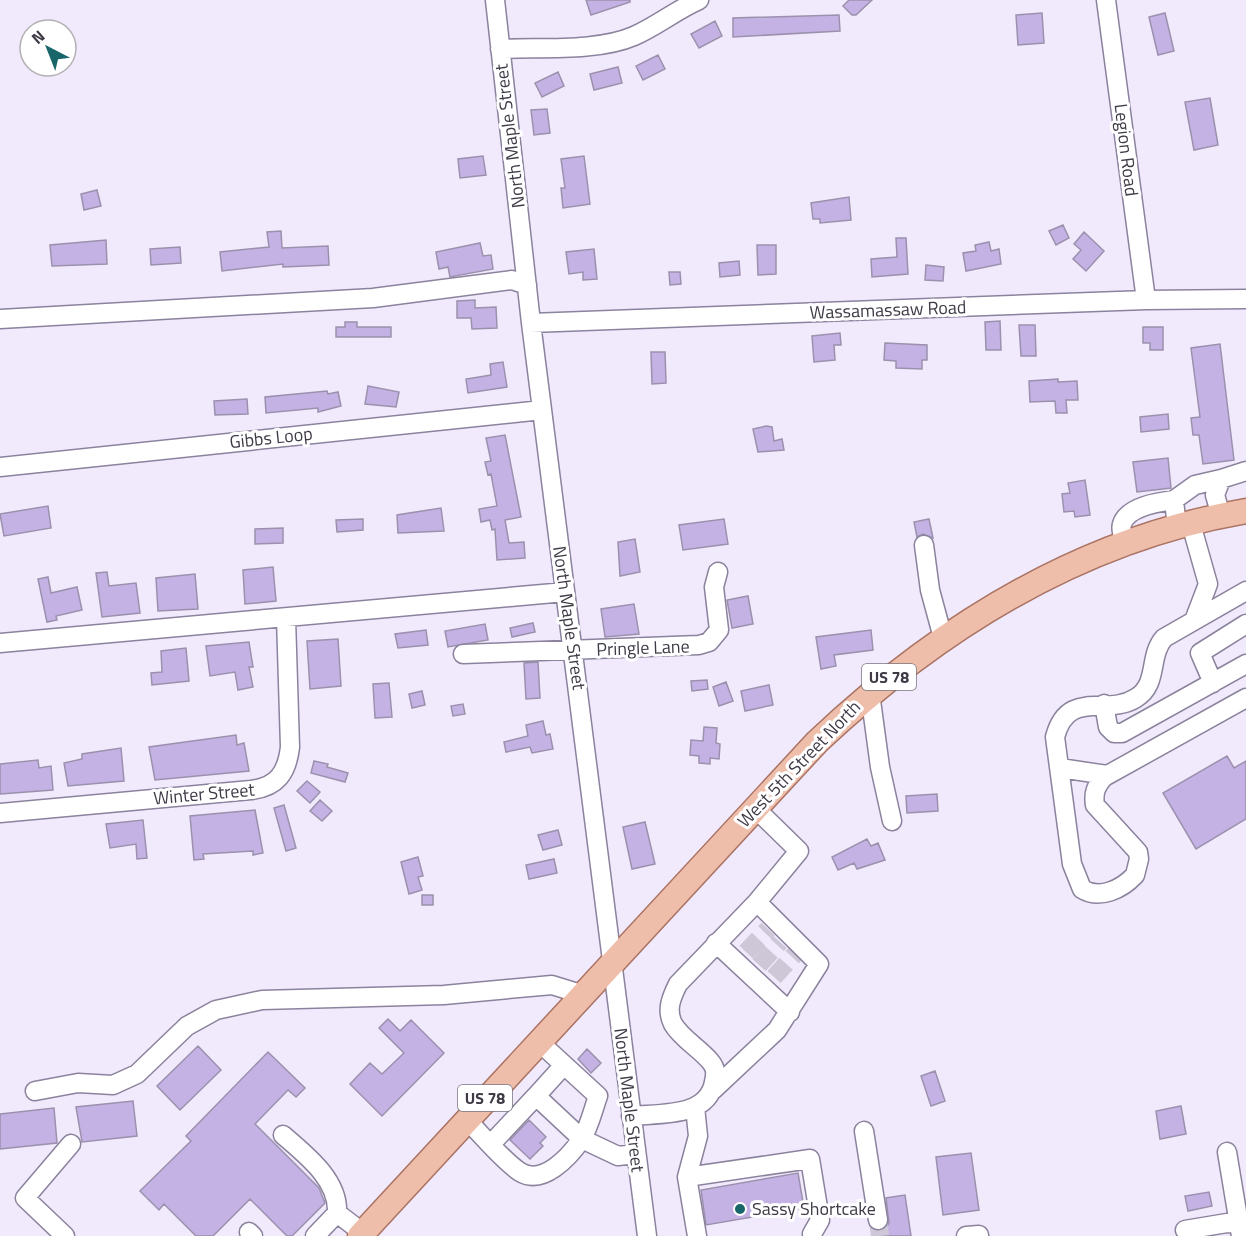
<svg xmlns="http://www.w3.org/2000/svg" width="1246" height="1236" font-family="'Titillium Web',sans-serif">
<rect width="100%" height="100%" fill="#f1eafd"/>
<path fill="#c5b2e5" stroke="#9b91ad" stroke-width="1.5" d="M586 0H630V2L591 15Z
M849 0H872L856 15H852L843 6Z
M1042 13 1044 43 1018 45 1016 15Z
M1165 13 1174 51 1158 55 1149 17Z
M839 15 840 31 733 37V18Z
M715 21 722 36 699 48 691 34Z
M658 55 665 69 643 80 636 66Z
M618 67 622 83 594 90 590 74Z
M558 72 564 86 542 97 535 83Z
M1210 98 1218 145 1194 150 1185 102Z
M547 109 550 133 534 135 531 110Z
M483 156 486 175 460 178 458 159Z
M584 156 590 204 563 208 561 188H565L561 159Z
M97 190 101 206 84 210 81 194Z
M849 197 851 220 820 223V219H813L811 203Z
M1063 225 1069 238 1056 245 1049 231Z
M281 231 282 248 328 246 329 265 283 267V264L222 271 220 252 269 247 267 232Z
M1084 232 1104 251 1086 271 1073 259 1081 250 1074 244Z
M896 238H906L908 274 872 277 871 259 897 257Z
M106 240 107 264 52 266 50 245Z
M989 242 991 251 999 249 1001 264 966 271 963 253 976 251 975 245Z
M480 243 483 256 491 255 493 269 450 277 448 267 439 269 436 252Z
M757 245H776V274L758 275Z
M180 247 181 263 151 265 150 249Z
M594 249 597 279 583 280V272L569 274 566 252Z
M739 261 740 275 720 277 719 263Z
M926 265 944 267 943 281 925 280Z
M669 272H680L681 284 670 285Z
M475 300V308L496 307 497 328 472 329 471 318H457V301Z
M1000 321 1001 350H986L985 322Z
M345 322H357V327H391V337H336V327H345Z
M1019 325H1035L1036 356H1021Z
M1143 327H1163V350H1150V343H1143Z
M840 333 841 345H834L835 360 814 362 812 336Z
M885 343 927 345V360H922V369L896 368V361L884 360Z
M1220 344 1234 460 1203 464 1199 435H1193L1191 418 1200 417 1191 348Z
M651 352H665L666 383 652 384Z
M503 362 507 387 468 393 466 379 491 375 490 364Z
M1058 379V382L1077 381 1078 400H1066L1067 413H1056L1055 401 1030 402 1029 381Z
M368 386 399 392 396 407 365 404Z
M327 391 328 394 338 392 341 406 318 412V408L266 413 265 397Z
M247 399 248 414 215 415 214 401Z
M1168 414 1169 429 1141 432 1140 417Z
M766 426 772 427 774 441 782 439 784 450 758 452 753 429Z
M505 435 521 517 505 520 509 543 524 542 525 558 497 560 495 529 492 530 490 520 481 522 479 509 497 506 491 474 488 475 485 462 491 461 486 438Z
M1168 458 1171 488 1137 492 1133 462Z
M1085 480 1090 515 1075 517 1074 511 1064 512 1062 494 1070 493 1068 483Z
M48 506 51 528 4 536 0 514Z
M441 508 444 531 398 533 397 515Z
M363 519V530L337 532 336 520Z
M724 519 728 544 683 550 679 525Z
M929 519 933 538 923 534 917 537 914 522Z
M283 528V543L255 544V529Z
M635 539 640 572 620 576 618 542Z
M273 567 276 601 245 604 243 570Z
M107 572 109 586 136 583 140 613 102 617 96 573Z
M195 574 198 609 158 611 156 578Z
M48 577 51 593 77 587 82 610 56 616 57 620 47 622 38 579Z
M748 596 753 624 732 628 727 600Z
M634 604 639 634 605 637 601 609Z
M533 623 535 632 512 637 510 628Z
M485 624 488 640 448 647 445 631Z
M426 630 428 645 398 648 395 634Z
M871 630 873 650 834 655 836 666 821 669 816 637Z
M338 639 341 686 310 689 307 641Z
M249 642 253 667H249L253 687 238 690 235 672 210 676 206 646Z
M186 648 189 681 152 685 151 673 162 672 161 651Z
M538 662 540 698 526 699 524 663Z
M707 680 708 689 692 691 691 681Z
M726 682 733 701 719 706 713 687Z
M389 683 392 717 375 718 373 684Z
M769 685 773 705 745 711 741 691Z
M422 691 425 705 412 708 409 694Z
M463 704 465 714 453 716 451 706Z
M543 721 546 735 550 734 553 749 532 753 530 747 506 752 504 742 528 736 526 725Z
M704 727 717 728 716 743 720 744 719 759 710 758V764L699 763V756L690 755 691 740 703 741Z
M236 735 237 745 244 743 249 771 155 780 149 747Z
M121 748 124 781 68 786 64 763 82 759V754Z
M1227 756 1234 768 1246 761V819L1196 849 1163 793Z
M38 760 39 768 51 766 53 790 0 794V764Z
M314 761 328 764 327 767 348 773 345 782 311 773Z
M307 781 320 792 310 803 297 791Z
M937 794 938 811 907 813 906 796Z
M320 800 332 811 322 821 310 811Z
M284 805 296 848 286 851 274 808Z
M255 810 263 853 253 855V851L203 854 204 859 194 860 190 816Z
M143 820 147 858 137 859 136 844 110 848 106 824Z
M645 822 655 864 632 869 623 827Z
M558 830 562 845 543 850 538 835Z
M867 839 871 846 878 843 885 860 857 869 854 863 838 870 832 857Z
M418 857 423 876 418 877 422 890 409 894 401 862Z
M554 859 557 873 529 879 526 865Z
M422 895H433V905H422Z
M388 1019 400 1031 411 1020 444 1053 382 1116 350 1084 370 1063 382 1074 404 1053 379 1028Z
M198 1046 221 1070 180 1110 157 1086Z
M587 1049 601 1063 591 1073 578 1059Z
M268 1052 305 1088 296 1097 288 1090 255 1124 319 1188 325 1203 292 1236H287L250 1199 213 1236H196L164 1204 159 1210 140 1191 191 1141 186 1136Z
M935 1071 945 1101 931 1106 921 1076Z
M133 1101 137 1136 82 1142 76 1107Z
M1181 1106 1186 1134 1160 1139 1156 1111Z
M54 1108 57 1143 0 1149V1114Z
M529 1120 546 1137 540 1143 543 1146 530 1159 510 1140Z
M971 1153 979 1210 943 1215 936 1157Z
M798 1173 804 1208 706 1225 701 1190Z
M1209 1192 1212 1206 1188 1211 1185 1196Z
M905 1195 911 1236H876L875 1231 885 1229 889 1223 886 1198Z"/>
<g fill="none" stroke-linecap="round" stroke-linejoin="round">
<path stroke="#cdc7d8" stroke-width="18" stroke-dasharray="18 9" stroke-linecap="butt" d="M746 952 768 929
M759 965 780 942
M774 977 795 954
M878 1220 880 1236"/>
<g stroke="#8b829d" stroke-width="21">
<path id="minor" d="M495 0 531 323 647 1236
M1106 0 1146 300
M500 49C540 47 597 52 634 36 657 26 676 10 699 0
M0 319 373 298 512 280 527 285
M531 323 1146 300 1246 299
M0 467 542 410
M1221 516 1215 495 1221 479 1246 471
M1191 524 1208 584 1195 618
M1177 528 1174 500 1195 485 1221 479
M1126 544C1124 538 1120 530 1122 524 1128 506 1159 502 1174 500
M924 545 930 590 943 638
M1246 591 1164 638C1148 656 1159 684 1136 698 1106 717 1068 688 1055 737L1072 864 1082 889C1100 900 1122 889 1135 875L1139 859 1138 852 1095 805C1093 793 1096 786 1104 777L1246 698
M0 643 565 592
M463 654 699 645 709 642 719 630 714 587 718 572
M1213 683 1200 653 1246 624
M870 693 880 767 892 821
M1104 704 1108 727 1114 733H1122L1246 664
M1060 768 1107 775
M0 813 251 790C277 787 287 773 290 747L286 618
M716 943 790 1012
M564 1065 536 1096 582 1139 618 1156 636 1154
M713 1090 777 1030 819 964 757 902
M35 1091 78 1083 113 1085 137 1074 187 1026 216 1010 262 1000 444 995 552 985 581 994
M695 1107 698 1136 687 1177 697 1236
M631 1116C659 1113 708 1118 714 1082 716 1073 716 1068 710 1061 699 1048 681 1038 673 1024 666 1010 671 998 678 984L757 902 799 851 755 808
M466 1119C482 1135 502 1160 520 1172 543 1186 569 1157 581 1140 589 1128 593 1110 598 1096L538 1041
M864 1131 878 1220
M283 1135C306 1155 339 1180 337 1213L363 1233
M491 1144 536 1096
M1227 1152 1241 1236
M687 1177 810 1159 820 1220 812 1234
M1185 1230 1227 1223 1246 1224
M249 1232 253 1236
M65 1236 25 1198 71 1144
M315 1236 337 1213
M966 1236 979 1235"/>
</g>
<g stroke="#aa7363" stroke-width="27">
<path id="major" d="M360 1236 817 742C937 629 1081 539 1246 511"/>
</g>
<use href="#minor" stroke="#fff" stroke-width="18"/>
<use href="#major" stroke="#eebeab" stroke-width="24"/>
</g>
<circle fill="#18666a" stroke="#fff" stroke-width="2" cx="740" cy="1209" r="6"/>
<g text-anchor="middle" stroke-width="6" stroke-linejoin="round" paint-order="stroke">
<g fill="#fff" stroke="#79757e" stroke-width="1.5">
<rect x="862" y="664" width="54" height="26" rx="4.5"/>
<rect x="458" y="1085" width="54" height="26" rx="4.5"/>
</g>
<g font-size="16" font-weight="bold" fill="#3f3a46">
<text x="889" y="683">US 78</text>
<text x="485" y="1104">US 78</text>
</g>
<g font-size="18" fill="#3f3a46" stroke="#fff">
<text transform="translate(510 136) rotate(-97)" y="6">North Maple Street</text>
<text transform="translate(1126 150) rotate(83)" y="6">Legion Road</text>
<text transform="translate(888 310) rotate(-2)" y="6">Wassamassaw Road</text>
<text transform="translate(271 438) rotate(-6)" y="6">Gibbs Loop</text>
<text transform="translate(569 618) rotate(82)" y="6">North Maple Street</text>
<text transform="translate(643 648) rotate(-2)" y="6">Pringle Lane</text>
<text transform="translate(799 764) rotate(-46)" y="6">West 5th Street North</text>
<text transform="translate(204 794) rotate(-5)" y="6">Winter Street</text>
<text transform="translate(629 1100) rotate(83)" y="6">North Maple Street</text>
</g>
<g font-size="18" fill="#3f3a46" stroke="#fff" text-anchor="start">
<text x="752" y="1215">Sassy Shortcake</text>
</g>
</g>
<g transform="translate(48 48) rotate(318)"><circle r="28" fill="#ffffff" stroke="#b2b0b5" stroke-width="1.5"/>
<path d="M0-4.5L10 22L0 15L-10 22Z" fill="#18666a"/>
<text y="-9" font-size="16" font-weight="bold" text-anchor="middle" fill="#3f3a46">N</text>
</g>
</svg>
